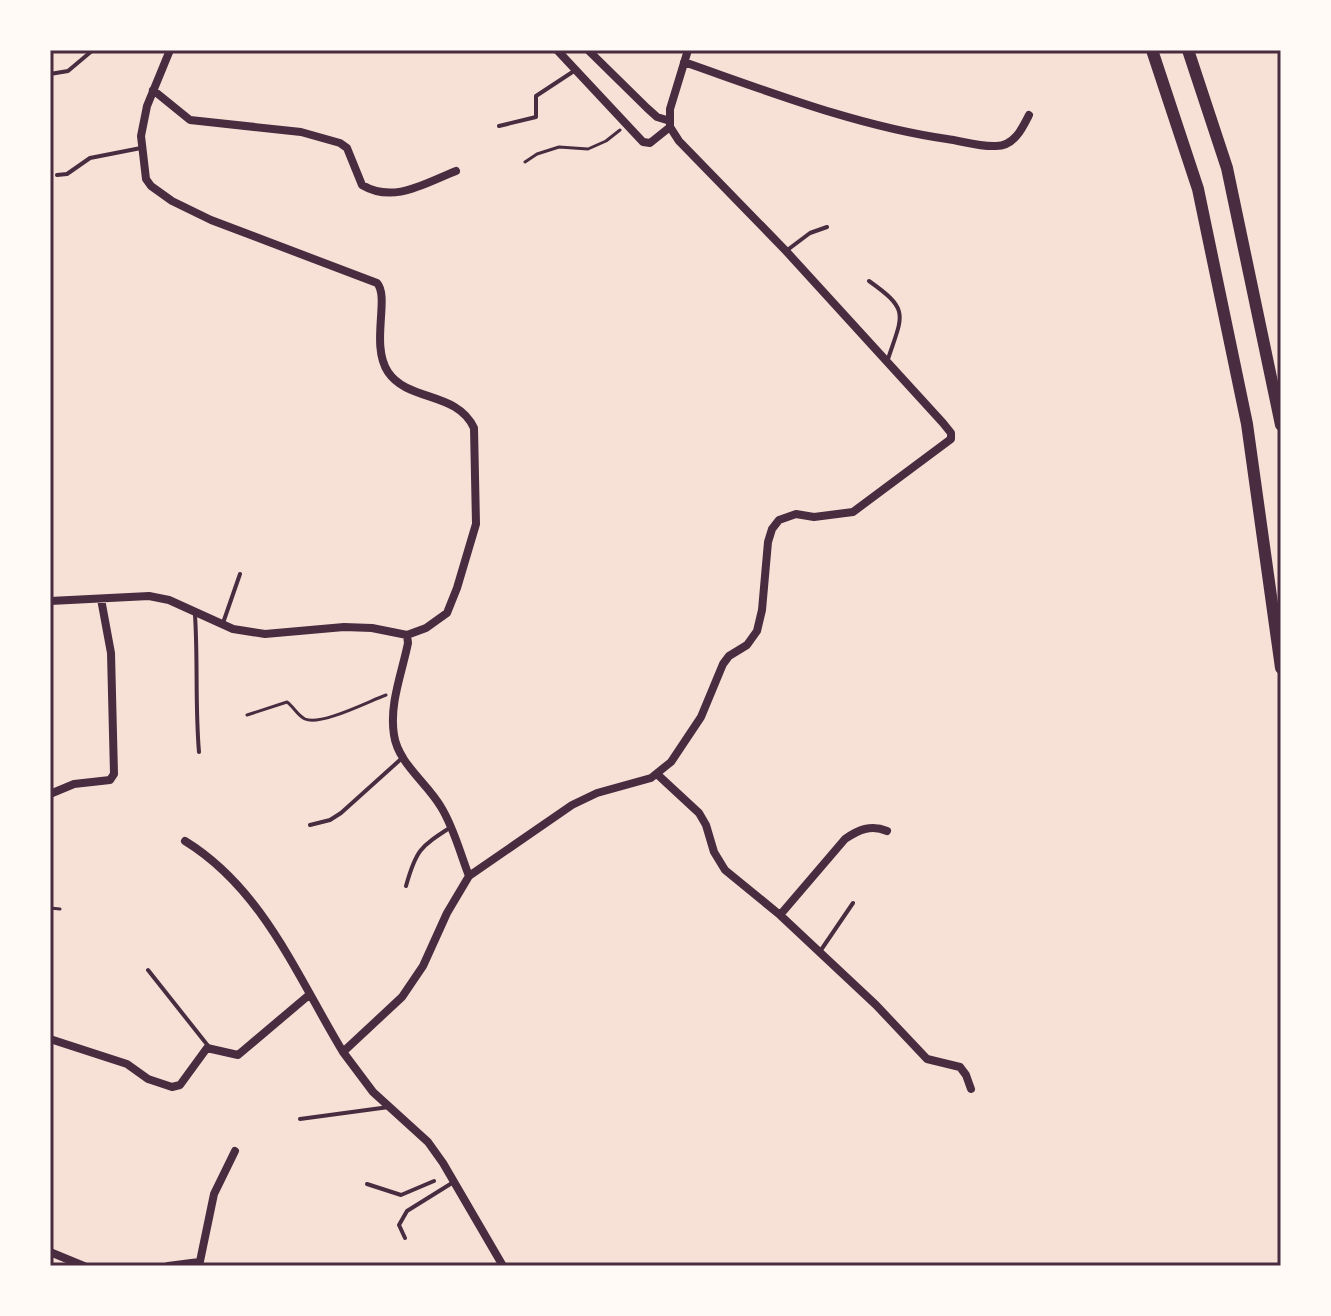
<svg xmlns="http://www.w3.org/2000/svg" width="1331" height="1316" font-family="'Roboto Condensed',sans-serif">
<rect width="100%" height="100%" fill="#f7e1d7"/>
<g fill="none" stroke-linecap="round" stroke-linejoin="round">
<path stroke="#4a2c40" stroke-width="3" d="M525 162 537 154 559 147 588 149 606 141 620 130
M247 715 287 702C294 707 297 715 305 719 321 726 369 701 386 695
M50 908 60 909"/>
<path stroke="#4a2c40" stroke-width="4" d="M50 74 68 71 93 50
M499 126 536 117V96L574 71
M57 175 67 174 90 158 141 148
M786 251 810 233 827 227
M869 281C910 310 903 314 888 359
M195 615C198 661 195 706 199 752
M223 623 240 574
M310 825 330 820 341 813 401 759
M406 886C416 850 420 847 451 827
M821 950 853 903
M148 970 209 1047
M300 1119 389 1107
M367 1184 401 1195 434 1181
M405 1238 399 1225 407 1211 452 1183"/>
<path stroke="#4a2c40" stroke-width="8" d="M170 50 147 106 141 136 146 179 151 186 172 201 211 220 377 283C390 297 370 345 388 372 408 402 457 391 474 428L476 524 457 588 447 613 426 628 407 635 408 643C402 673 389 704 394 735 398 763 427 783 441 807 454 828 460 853 469 876
M557 50 643 142 650 143 670 127
M588 50 647 108 657 117 670 121
M684 62C770 92 857 126 947 139 962 141 980 147 996 146 1014 146 1022 129 1029 115
M153 90 190 120 301 132 340 143 347 148 362 185C394 204 425 183 456 171
M50 601 149 596 169 600 233 629 265 634 344 627 372 628 407 635
M658 775 699 813 706 825 714 852 725 870 780 915 876 1005 927 1059 960 1067 966 1075 971 1089
M50 794 74 784 110 780 114 774 111 653 101 599
M185 841C263 889 297 976 343 1052
M780 915 845 839C858 830 871 824 887 831
M50 1039 127 1064 148 1079 172 1087 180 1085 207 1048 238 1055 309 995
M50 1252 84 1266
M168 1266 199 1262
M199 1266 214 1194 235 1151
M503 1266 443 1163 428 1142 373 1092 343 1052 402 997 423 966 447 913 469 876 572 805 597 793 651 778 671 762 701 717 723 664 729 656 747 645 757 631 762 610 768 542 772 529 779 520 796 514 814 517 853 512 951 439V433L943 423 786 251 679 141 670 127V109L688 50"/>
<path stroke="#4a2c40" stroke-width="12" d="M1152 50 1198 189 1247 424 1281 668
M1188 50 1227 168 1281 425"/>
</g>
<rect width="1331" height="1316" fill="none" stroke="#fffaf5" stroke-width="104"/>
<rect x="52" y="52" width="1227" height="1212" fill="none" stroke="#4a2c40" stroke-width="3"/>
</svg>
